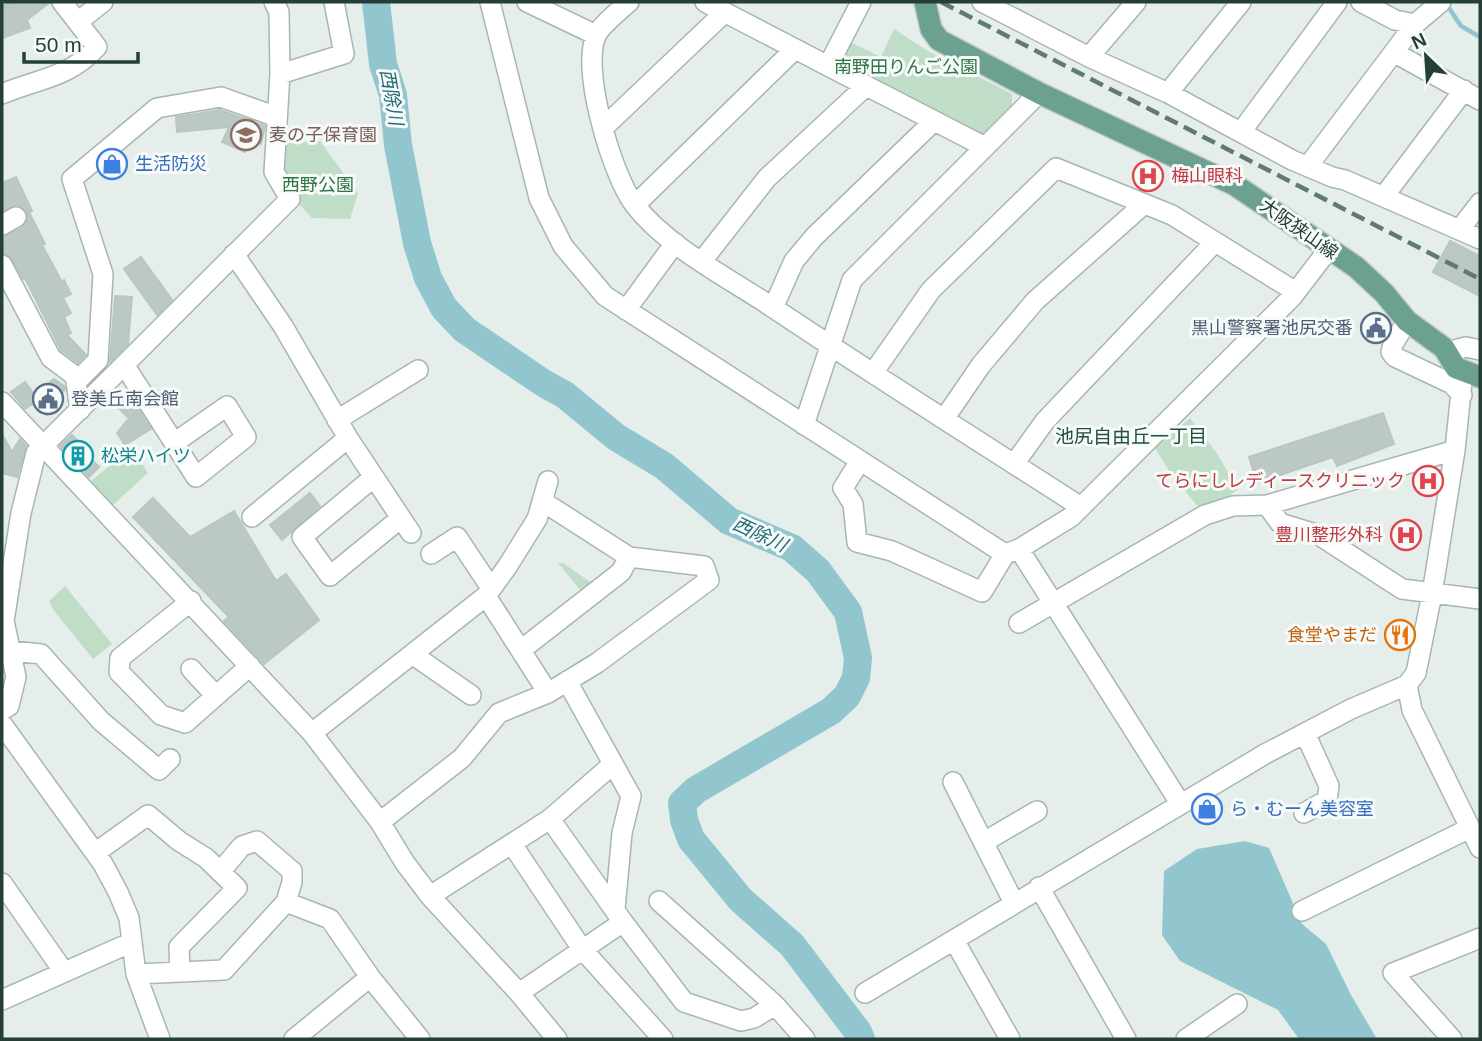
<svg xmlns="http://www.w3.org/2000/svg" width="1482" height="1041" font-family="Helvetica,'Noto Sans JP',sans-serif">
<rect width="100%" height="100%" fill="#e5eeea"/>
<path fill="#c0ddc7" d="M894 29 926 50 1012 94V108L990 130 980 135 847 66 844 59 850 42 881 57Z
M320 141 358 193 350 219 312 218 296 201 279 171 282 143Z
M1190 418 1216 452 1238 489 1205 515 1171 474 1155 448Z
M130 454 139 459 148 473 113 505 91 481 118 459Z
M558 563H563L593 584 582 592Z
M65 586 112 644 93 659 52 608 49 601Z"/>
<path fill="#91c6cf" d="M1245 841 1269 848 1302 924 1326 944 1351 995 1377 1039H1299L1278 1010 1180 961 1162 935 1164 871 1197 849Z"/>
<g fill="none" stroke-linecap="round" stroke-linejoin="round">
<path stroke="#91c6cf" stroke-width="4.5" d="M1447 5 1461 26 1480 37"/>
<path stroke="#91c6cf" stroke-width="28" d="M376 2 383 64 393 95 398 145 417 243 428 278 444 308 465 330 545 384 565 395 616 437 664 466 729 521 792 548 818 571 848 612 858 658 856 678 847 696 831 711 696 790 682 803 684 820 691 839 741 900 792 945 858 1032 861 1039"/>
</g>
<path fill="#bbc8c3" stroke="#b8c7c1" stroke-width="2" d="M15 2H50L27 20 30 28 2 38V6Z
M220 110 265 126 261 144 251 140 245 152 222 142 229 127 177 132 176 117Z
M16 177 32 211 29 212 45 244 42 245 62 282 64 280 71 294 63 298 71 313 64 317 71 333 67 335 86 355 78 363 61 350 25 278 23 279 12 259 2 253V237L22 228 28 218 26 210 17 205 2 211V183Z
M1450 241 1480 256V296L1433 272Z
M141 257 172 300 157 315 124 269Z
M115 296 132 297 128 344 110 362Z
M54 379 64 386 65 389 47 415 32 404 25 409 11 392 25 382 34 394Z
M127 397 129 399 131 398 151 429 125 445 117 433 129 418 115 405Z
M1383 413 1394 444 1337 466 1333 457 1257 483 1249 457Z
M2 434 12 452 20 439 26 446 17 477 2 473Z
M72 435 91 455 89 457 99 467 89 477 60 446Z
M310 493 320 506 282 540 270 525Z
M153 498 190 537 234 511 276 581 286 574 319 620 264 664 224 621 229 617 133 517Z"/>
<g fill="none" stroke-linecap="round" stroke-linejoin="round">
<g stroke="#a8b6b1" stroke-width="22">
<path id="minor" d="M490 2 539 198 563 246 605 296 1005 554 1019 549 1071 517 1292 297 1328 250
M527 2 596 35
M629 2C620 10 600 26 596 36 581 70 612 175 634 204 666 246 725 276 769 305 872 374 977 440 1081 507
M705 2 828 66
M861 2 828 66 985 147 1039 93
M982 2 1089 57 1168 93 1292 160 1332 177 1345 180 1480 239
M1361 2 1395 20 1415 24 1441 2
M79 21 103 2
M1395 53 1480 100
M1089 57 1136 2
M280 74 344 54 334 2
M1168 93 1241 2
M2 94C37 79 69 78 97 47L62 2
M603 128 725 12
M1241 132 1337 2
M1308 166 1415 24
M1384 196 1464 90
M635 205 795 49
M2 225 16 217
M1460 229 1480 203
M234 254 283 326 348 438 401 518
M702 261 767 178 866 86
M2 265 51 358 75 376 76 382
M773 308 794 261 814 237 934 121
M626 310 675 243
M1407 321 1393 344 1391 352 1395 357 1452 384 1462 395
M1447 352 1466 347 1480 350
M125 366 196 477 246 437 227 406 174 443
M873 373 931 290 1056 168 1172 215 1296 292
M2 402 312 733 380 822 405 863 430 896 519 993 557 1039
M80 410 76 382 98 360 103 274 72 179 157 108 221 97 277 117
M944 419 981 365 1035 301 1143 205
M337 420 418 370
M804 425 852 280 985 147
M860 461 843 488 853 504 857 542 892 551 982 592 1005 554
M1014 464 1045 421 1215 242
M374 477 302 537 330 576 401 518 411 533
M1267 505 1280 523 1319 535 1402 589 1480 599
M252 517 348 438
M1019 549 1180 803
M431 554 457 537 491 588
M486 596 548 693 597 663 709 580 704 566 629 557 542 501
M191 601 120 658 119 672 161 715 185 723 250 666
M1019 623 1205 515 1233 506 1267 505 1455 450
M521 650 621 572 629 557
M12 651 41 654 101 721 159 770 170 759
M412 654 471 695
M191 669 216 696
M567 681 631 796 622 833 615 909
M1407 685 1412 710 1480 848
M2 710 9 706 16 677 4 621 21 513 36 453 290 199 274 172 280 74 279 12 274 2
M2 724 103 864 118 892 129 918 136 974 160 1039
M312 733 486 596 507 567 537 519 548 481
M953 782 1014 903
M1304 813 1327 800 1329 786 1305 733
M550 819 623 922 684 1002 741 1021 754 1018 775 1005
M380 822 462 758 499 713 548 693
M984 842 1037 811
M512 844 582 949 663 1039
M95 853 148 815 179 841 206 858 237 888 179 947 180 971
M220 872 242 846 257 841 292 871V882L286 902
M2 883 64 972
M1039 887 1126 1039
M430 896 550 819 612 765
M659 901 775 1005 805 1039
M1302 911 1470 828
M954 940 1010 1039
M136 974 224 970 286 902 330 919 370 977 420 1039
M519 993 623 922
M865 993 1265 754 1351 709 1407 685 1416 673 1432 594 1455 450 1462 382 1456 368
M2 1000 132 942
M294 1039 370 977
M1186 1039 1237 1004
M1452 1039 1393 973 1480 938"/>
</g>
<g stroke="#c2c9c7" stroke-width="24">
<path id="major" d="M925 2 931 29 939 40 1039 93 1235 185 1356 267 1384 293 1407 321 1444 348 1456 368 1480 377"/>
</g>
<use href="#minor" stroke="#fff" stroke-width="19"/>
<use href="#major" stroke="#6ca192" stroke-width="21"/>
<path stroke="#607a73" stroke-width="4.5" stroke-dasharray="14 7" stroke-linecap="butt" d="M941 2 1480 279"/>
</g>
<defs>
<g id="school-ring" transform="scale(1.575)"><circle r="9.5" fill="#f6faf8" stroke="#8d6e63" stroke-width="1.5"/><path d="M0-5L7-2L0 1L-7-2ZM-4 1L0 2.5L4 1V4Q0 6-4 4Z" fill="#8d6e63"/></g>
<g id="shop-ring" transform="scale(1.575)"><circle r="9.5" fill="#f6faf8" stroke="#3f7fe0" stroke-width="1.5"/><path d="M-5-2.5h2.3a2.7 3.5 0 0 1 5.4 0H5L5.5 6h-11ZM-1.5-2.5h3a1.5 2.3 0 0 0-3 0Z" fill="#3f7fe0"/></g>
<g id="hospital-ring" transform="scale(1.575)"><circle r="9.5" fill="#f6faf8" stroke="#e0444e" stroke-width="1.5"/><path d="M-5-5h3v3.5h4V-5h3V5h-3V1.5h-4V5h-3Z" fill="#e0444e"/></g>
<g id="civic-ring" transform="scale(1.575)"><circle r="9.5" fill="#f6faf8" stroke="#5c6f8a" stroke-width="1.5"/><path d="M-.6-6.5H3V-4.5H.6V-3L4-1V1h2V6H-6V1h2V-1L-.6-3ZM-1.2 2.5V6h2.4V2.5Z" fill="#5c6f8a"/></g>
<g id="building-ring" transform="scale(1.575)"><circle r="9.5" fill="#f6faf8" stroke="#0f9aa8" stroke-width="1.5"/><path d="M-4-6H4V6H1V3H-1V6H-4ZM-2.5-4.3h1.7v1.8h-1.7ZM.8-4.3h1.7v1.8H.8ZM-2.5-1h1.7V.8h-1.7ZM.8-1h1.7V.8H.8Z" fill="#0f9aa8"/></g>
<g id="restaurant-ring" transform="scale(1.575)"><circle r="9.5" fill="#f6faf8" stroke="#e8710a" stroke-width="1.5"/><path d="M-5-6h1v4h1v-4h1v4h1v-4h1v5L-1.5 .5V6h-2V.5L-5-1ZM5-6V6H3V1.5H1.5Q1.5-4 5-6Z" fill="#e8710a"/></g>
</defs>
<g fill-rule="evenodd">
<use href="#school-ring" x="246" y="135"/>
<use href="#shop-ring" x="112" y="164"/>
<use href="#hospital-ring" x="1148" y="176"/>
<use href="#civic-ring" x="1376" y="328"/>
<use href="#civic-ring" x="48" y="399"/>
<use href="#building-ring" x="78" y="456"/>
<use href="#hospital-ring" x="1428" y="481"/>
<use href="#hospital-ring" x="1406" y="535"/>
<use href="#restaurant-ring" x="1400" y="635"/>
<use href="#shop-ring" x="1207" y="809"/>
</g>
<g text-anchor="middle" stroke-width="6" stroke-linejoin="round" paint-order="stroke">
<g font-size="18" fill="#31744a" stroke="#f6faf8">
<text x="906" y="73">南野田りんご公園</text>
<text x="318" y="191">西野公園</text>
</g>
<g font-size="18" fill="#785e54" stroke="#f6faf8" text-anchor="start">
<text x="269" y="141">麦の子保育園</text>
</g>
<g font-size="18" fill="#366cbe" stroke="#f6faf8" text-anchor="start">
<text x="135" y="170">生活防災</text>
<text x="1230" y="815">ら・むーん美容室</text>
</g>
<g font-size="18" fill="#be3a42" stroke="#f6faf8" text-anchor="end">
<text x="1171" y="182" text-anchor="start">梅山眼科</text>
<text x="1405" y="487">てらにしレディースクリニック</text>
<text x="1383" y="541">豊川整形外科</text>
</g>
<g font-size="18" fill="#253f38" stroke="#f6faf8">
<text transform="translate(1299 229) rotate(35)" y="6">大阪狭山線</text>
</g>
<g font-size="18" fill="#4e5e75" stroke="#f6faf8" text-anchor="end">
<text x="1353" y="334">黒山警察署池尻交番</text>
<text x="71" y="405" text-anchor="start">登美丘南会館</text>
</g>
<g font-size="18" fill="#0d838f" stroke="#f6faf8" text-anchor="start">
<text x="101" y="462">松栄ハイツ</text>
</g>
<g font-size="18" fill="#c56008" stroke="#f6faf8" text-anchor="end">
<text x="1377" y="641">食堂やまだ</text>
</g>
<g font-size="19" font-style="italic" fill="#226b78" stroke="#f6faf8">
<text transform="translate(392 97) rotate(80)" y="7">西除川</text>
<text transform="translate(760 534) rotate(25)" y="7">西除川</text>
</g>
<g font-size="19" fill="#225044" stroke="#f6faf8">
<text x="1131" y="443">池尻自由丘一丁目</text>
</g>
</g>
<rect width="1482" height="1041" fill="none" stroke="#253f38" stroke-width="7"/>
<g transform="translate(1426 56) rotate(335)" stroke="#f6faf8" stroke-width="5" paint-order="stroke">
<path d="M0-5L12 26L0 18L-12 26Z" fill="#253f38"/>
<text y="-10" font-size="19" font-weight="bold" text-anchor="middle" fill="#253f38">N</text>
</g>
<path d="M24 52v10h114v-10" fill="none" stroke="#253f38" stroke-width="3.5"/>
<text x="35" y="52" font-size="21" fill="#253f38" stroke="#f6faf8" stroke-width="5" paint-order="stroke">50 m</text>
</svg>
